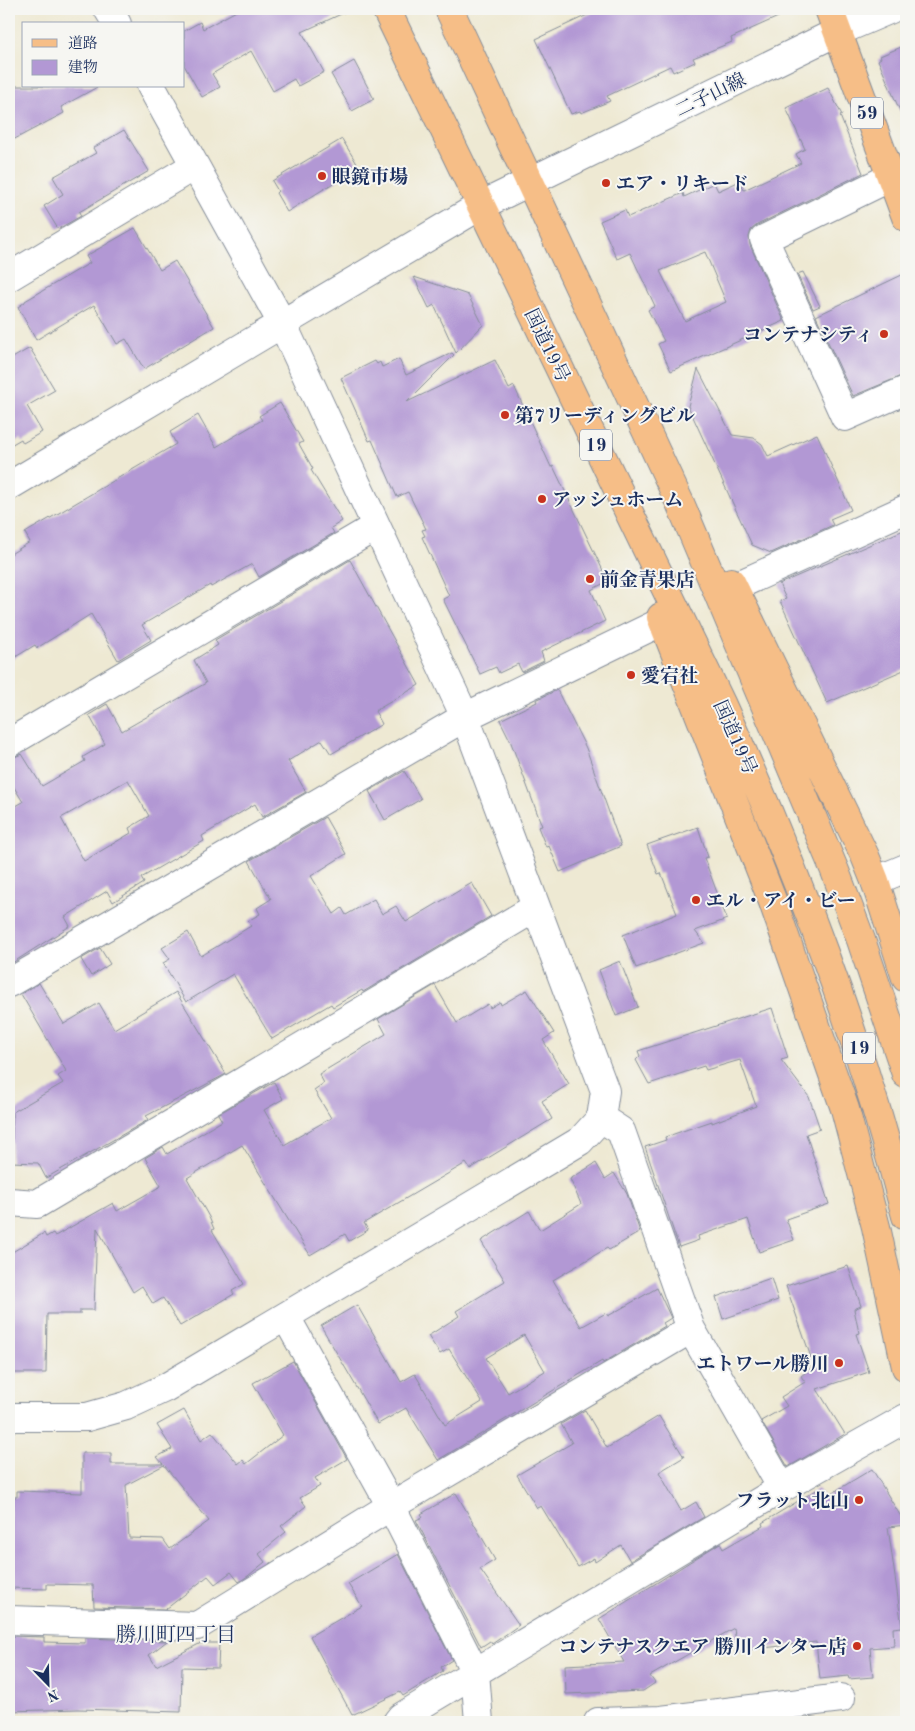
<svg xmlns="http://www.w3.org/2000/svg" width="915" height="1731" font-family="'Old Standard TT','Noto Serif JP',serif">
<rect width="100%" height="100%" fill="#f6f6f2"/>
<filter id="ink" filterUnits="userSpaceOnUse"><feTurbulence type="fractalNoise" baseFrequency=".02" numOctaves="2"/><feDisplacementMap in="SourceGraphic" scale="10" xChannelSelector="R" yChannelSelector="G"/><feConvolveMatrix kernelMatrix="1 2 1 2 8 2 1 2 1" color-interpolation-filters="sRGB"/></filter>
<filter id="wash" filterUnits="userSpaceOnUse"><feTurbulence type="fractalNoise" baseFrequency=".0096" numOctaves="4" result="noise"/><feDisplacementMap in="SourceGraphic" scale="20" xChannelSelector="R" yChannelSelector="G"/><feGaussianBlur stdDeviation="1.12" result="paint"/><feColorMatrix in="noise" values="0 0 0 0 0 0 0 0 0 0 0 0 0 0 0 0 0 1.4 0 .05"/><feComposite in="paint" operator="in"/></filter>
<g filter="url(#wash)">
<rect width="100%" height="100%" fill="#eee9d3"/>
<g id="blocks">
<path fill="#b298d4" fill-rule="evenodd" d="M240 9H352L302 32 324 72 298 86 294 79 273 91 251 51 212 74 220 87 202 97 184 65V31L200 22 203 29Z
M600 9H796L731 38 732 42 693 58 695 62 673 72 670 66 607 96 610 101 581 113 580 111 571 114 536 39Z
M906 45V125L878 60 881 58 880 56Z
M354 61 374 99 352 111 331 74Z
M9 86H99L61 107 64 113 9 142Z
M828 88 842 115 840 116 863 173 757 225 751 230 749 237 750 245 784 321 671 371 658 344 664 341 648 310 655 306 632 257 630 253 617 259 600 221 625 210 628 217 683 193 684 197 714 183 718 191 740 181 744 190 801 163 796 154 805 149 786 108ZM705 252 726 302 685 321 660 271Z
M124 130 149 171 79 212 81 216 58 229 44 206 63 194 53 177 96 153 93 148Z
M342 139 359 167 287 212 276 193 278 191 272 181Z
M135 228 160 270 175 261 214 327 144 369 126 339 117 344 94 305 36 340 18 307 25 302V301L90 263 86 256Z
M803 272 820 306 813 309 797 274Z
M906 273V374L853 396 816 316Z
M414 277 468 295 483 325 456 353 434 305 429 308Z
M30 348 55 390 27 406 42 432 23 443 21 439 9 446V360Z
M452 353 454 355 407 402 495 360 509 389 514 386 551 467 553 466 608 581 591 590 605 621 541 652 544 661 522 672 518 664 499 673 496 667 480 674 443 599 449 596 422 537 425 536 422 530 426 529 408 492 397 497 372 440 369 441 341 378 375 361 377 364 380 362 382 367 399 359 406 375Z
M698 369 732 435 754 438 762 444 768 456 817 434 851 510 830 519 833 525 771 553 752 545 688 406Z
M280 403 303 442 299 444 313 469 311 470 342 521 331 528 334 533 259 577 252 564 211 587 210 585 142 625 151 640 118 660 91 614 37 648 35 645 9 661V555L30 542 25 533 176 444 170 432 198 415 216 447 262 420 259 416Z
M906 529V669L827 703 780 601 786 599 779 584Z
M350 560 419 685 375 711 382 724 331 754 322 740 288 761 306 792 262 817 255 804 202 836 204 841 141 878 144 883 113 902 107 891 65 917 70 926 9 965V810L23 802 9 779V759L22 754 42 786 85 761 83 757 105 744 89 715 107 704 122 731 206 683 194 660 218 645 215 640ZM128 780 149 816 129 828 131 833 84 861 61 818Z
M557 690 586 748 621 846 560 872 549 846 546 847 538 827 542 826 510 740 500 720 537 702 536 700Z
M404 771 421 799 385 820 369 791Z
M325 817 346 854 311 876 334 914 342 908 346 915 374 899 382 914 396 906 406 922 472 883 491 916 363 992 362 990 333 1007 331 1004 272 1039 233 974 186 1002 163 963 170 959 162 948 188 932 201 956 251 926 248 921 260 914 257 908 271 899 249 861Z
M698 827 708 857 704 858 727 919 695 931 704 943 636 968 623 935 677 914 661 873 658 874 647 845Z
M100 948 110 964 91 976 81 959Z
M620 961 638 1007 616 1016 599 970Z
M39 983 64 1024 99 1003 114 1029 176 992 226 1074 146 1116 148 1120 46 1178 38 1163 11 1162 13 1112 63 1083 58 1076 66 1071 21 994Z
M435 985 457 1023 488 1004 490 1008 500 1002 501 1005 527 990 554 1033 543 1040 569 1084 542 1101 552 1119 470 1169 466 1163 364 1223 368 1230 349 1241 345 1234 310 1255 242 1145 187 1178 209 1217 214 1229 212 1230 244 1284 232 1291 234 1294 180 1326 163 1298 153 1304 142 1286 133 1292 97 1228 94 1310H80V1314H47L46 1373H9L12 1295H9V1254L44 1233 46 1237 53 1233 55 1236 113 1203 117 1211 161 1186 145 1158 163 1147 167 1154 222 1121 218 1114 274 1082 283 1099 264 1110 284 1145 331 1118 314 1090 324 1083 319 1074 386 1034 378 1019Z
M772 1008 788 1058 781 1060 809 1097 820 1129 806 1134 829 1204 786 1219 794 1240 759 1252 748 1219 698 1236 699 1240 679 1247 645 1147 666 1140 665 1137 712 1121V1123L756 1106 740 1060 706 1070 704 1066 649 1084 636 1060 640 1056 638 1051Z
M596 1163 605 1179 614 1173 627 1194 640 1232 609 1250 607 1248 553 1280 581 1327 606 1313 608 1316 657 1288 671 1318 663 1323 665 1326 603 1363 602 1361 438 1460 406 1408 378 1424 321 1326 357 1305 401 1382 415 1374 445 1425 482 1402 449 1349 440 1354 428 1336 459 1316 456 1311 505 1281 481 1241 529 1211 540 1230 581 1204 570 1179ZM524 1335 545 1371 508 1393 486 1358Z
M848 1266 861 1306 854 1309 859 1333 856 1334 869 1372 817 1389 845 1434 788 1467 761 1421 787 1406 781 1397 805 1382 801 1376 814 1366 786 1286Z
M771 1278 778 1300 723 1319 716 1297Z
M293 1361 347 1459 315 1478 320 1486 300 1498 306 1506 281 1526 286 1532 259 1554 265 1562 248 1576 239 1582 231 1572 215 1584 208 1576 166 1609 94 1607 93 1585 47 1584V1589L9 1588 10 1497H17V1491L82 1493V1453H111V1464H163L157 1457 172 1449 157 1425 184 1410 201 1440 212 1432 238 1464 243 1460 246 1464 283 1435 253 1383ZM164 1465 209 1521 170 1549 163 1539 129 1538 126 1485Z
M585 1410 607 1448 659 1416 684 1457 659 1472 681 1511 696 1502 704 1517 630 1561 621 1545 595 1562 594 1558 578 1567 541 1506 537 1508 517 1475 572 1443 561 1424Z
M872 1469 906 1525 888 1527 902 1627 893 1628 894 1646 870 1648 873 1677 849 1679 848 1676 820 1679 816 1642 737 1651 734 1628 650 1676 655 1683 643 1691 566 1694 565 1665 624 1662 599 1619 720 1543 723 1549 763 1526 762 1523 818 1489 824 1498Z
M456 1493 495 1560 480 1569 519 1625 492 1644 490 1641 481 1647 416 1520 423 1517 421 1514Z
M398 1554 452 1660 441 1667 443 1671 403 1696 400 1692 352 1715 310 1636 362 1606 348 1584Z
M9 1636 44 1637V1642L85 1643V1638L167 1641 149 1655 156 1666 201 1643H219L218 1668 182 1667 181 1712 78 1709 9 1711Z"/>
</g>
</g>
<g filter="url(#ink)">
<use href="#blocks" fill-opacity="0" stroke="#848c98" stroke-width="1"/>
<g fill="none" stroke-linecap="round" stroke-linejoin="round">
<g stroke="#848c98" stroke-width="30">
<path id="minor" d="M108 9 117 24
M891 177 764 239 845 417 906 390
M9 277 194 166
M9 486 480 206 837 32 891 9
M734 587 906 509
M9 743 375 527
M875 881 906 868
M9 983 465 717 663 621
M601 1118 621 1131 691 1329 782 1488
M9 1202 37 1204 535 908
M286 1317 391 1506 475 1672 479 1722
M9 1417H87L126 1406 165 1388 580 1141 601 1118 605 1091 465 717 283 325 151 86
M9 1620 197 1626 391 1506 691 1329
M397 1722 401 1717 782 1488 906 1418
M598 1722 661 1720 841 1698"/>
</g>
<g stroke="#848c98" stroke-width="30">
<path id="major" d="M829 9 906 217"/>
</g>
<g stroke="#848c98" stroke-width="30">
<path id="highway" d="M386 9 721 703C797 871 860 1036 906 1216
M449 9 680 503 835 871 861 940 906 1074
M731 582 865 856 875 881 906 978
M661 617 773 902 845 1109 876 1227 906 1367"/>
</g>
<use href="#minor" stroke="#fff" stroke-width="28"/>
<use href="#major" stroke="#f6be87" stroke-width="28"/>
<use href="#highway" stroke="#f6be87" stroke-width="28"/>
</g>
</g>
<g fill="#c8321e" stroke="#f6f6f2" stroke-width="2">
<circle cx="322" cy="176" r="5"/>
<circle cx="606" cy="183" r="5"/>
<circle cx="884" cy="334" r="5"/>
<circle cx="505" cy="415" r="5"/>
<circle cx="542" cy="499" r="5"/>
<circle cx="590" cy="579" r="5"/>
<circle cx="631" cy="675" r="5"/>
<circle cx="696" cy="900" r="5"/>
<circle cx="839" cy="1363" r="5"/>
<circle cx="859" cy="1500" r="5"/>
<circle cx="857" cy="1646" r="5"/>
</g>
<g text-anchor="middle" stroke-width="4" stroke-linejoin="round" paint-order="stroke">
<g fill="#f6f6f2" stroke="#5d6b8a" stroke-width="1">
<rect x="851" y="97.5" width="32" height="31" rx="4"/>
<rect x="580" y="429.5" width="32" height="31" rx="4"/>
<rect x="843" y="1032.5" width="32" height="31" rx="4"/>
</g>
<g font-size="18" font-weight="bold" fill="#1b2f5e">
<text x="867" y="119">59</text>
<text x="596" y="451">19</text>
<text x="859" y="1054">19</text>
</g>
<g font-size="19" fill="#1b2f5e" stroke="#f6f6f2">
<text transform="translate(710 94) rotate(-26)" y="7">二子山線</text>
<text transform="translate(548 345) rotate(64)" y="7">国道19号</text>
<text transform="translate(736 737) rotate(66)" y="7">国道19号</text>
</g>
<g font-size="19" font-weight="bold" fill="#1b2f5e" stroke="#f6f6f2" text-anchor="start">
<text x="332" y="183">眼鏡市場</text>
<text x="616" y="190">エア・リキード</text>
<text x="874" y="341" text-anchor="end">コンテナシティ</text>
<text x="515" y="422">第7リーディングビル</text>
<text x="552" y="506">アッシュホーム</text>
<text x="600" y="586">前金青果店</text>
<text x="641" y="682">愛宕社</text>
<text x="706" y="907">エル・アイ・ビー</text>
<text x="829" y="1370" text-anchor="end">エトワール勝川</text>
<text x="849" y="1507" text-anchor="end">フラット北山</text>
<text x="847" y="1653" text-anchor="end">コンテナスクエア 勝川インター店</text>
</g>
<g font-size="20" fill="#1b2f5e" stroke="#f6f6f2">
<text x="176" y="1641">勝川町四丁目</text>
</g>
</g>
<rect width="915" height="1731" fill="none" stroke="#f6f6f2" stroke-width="30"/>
<rect x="22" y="22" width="162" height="65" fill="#f6f6f2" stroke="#9ea6b7"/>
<rect x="32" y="39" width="25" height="8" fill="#f6be87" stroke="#9ea6b7"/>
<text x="68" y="48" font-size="15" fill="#1b2f5e">道路</text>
<rect x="32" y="60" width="25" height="15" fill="#b298d4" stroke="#9ea6b7"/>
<text x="68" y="72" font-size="15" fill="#1b2f5e">建物</text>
<g transform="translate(48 1684) rotate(157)" stroke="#f6f6f2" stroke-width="4" paint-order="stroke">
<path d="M0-4L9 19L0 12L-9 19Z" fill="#1b2f5e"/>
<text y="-8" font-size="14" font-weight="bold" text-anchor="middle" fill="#1b2f5e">N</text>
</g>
</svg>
